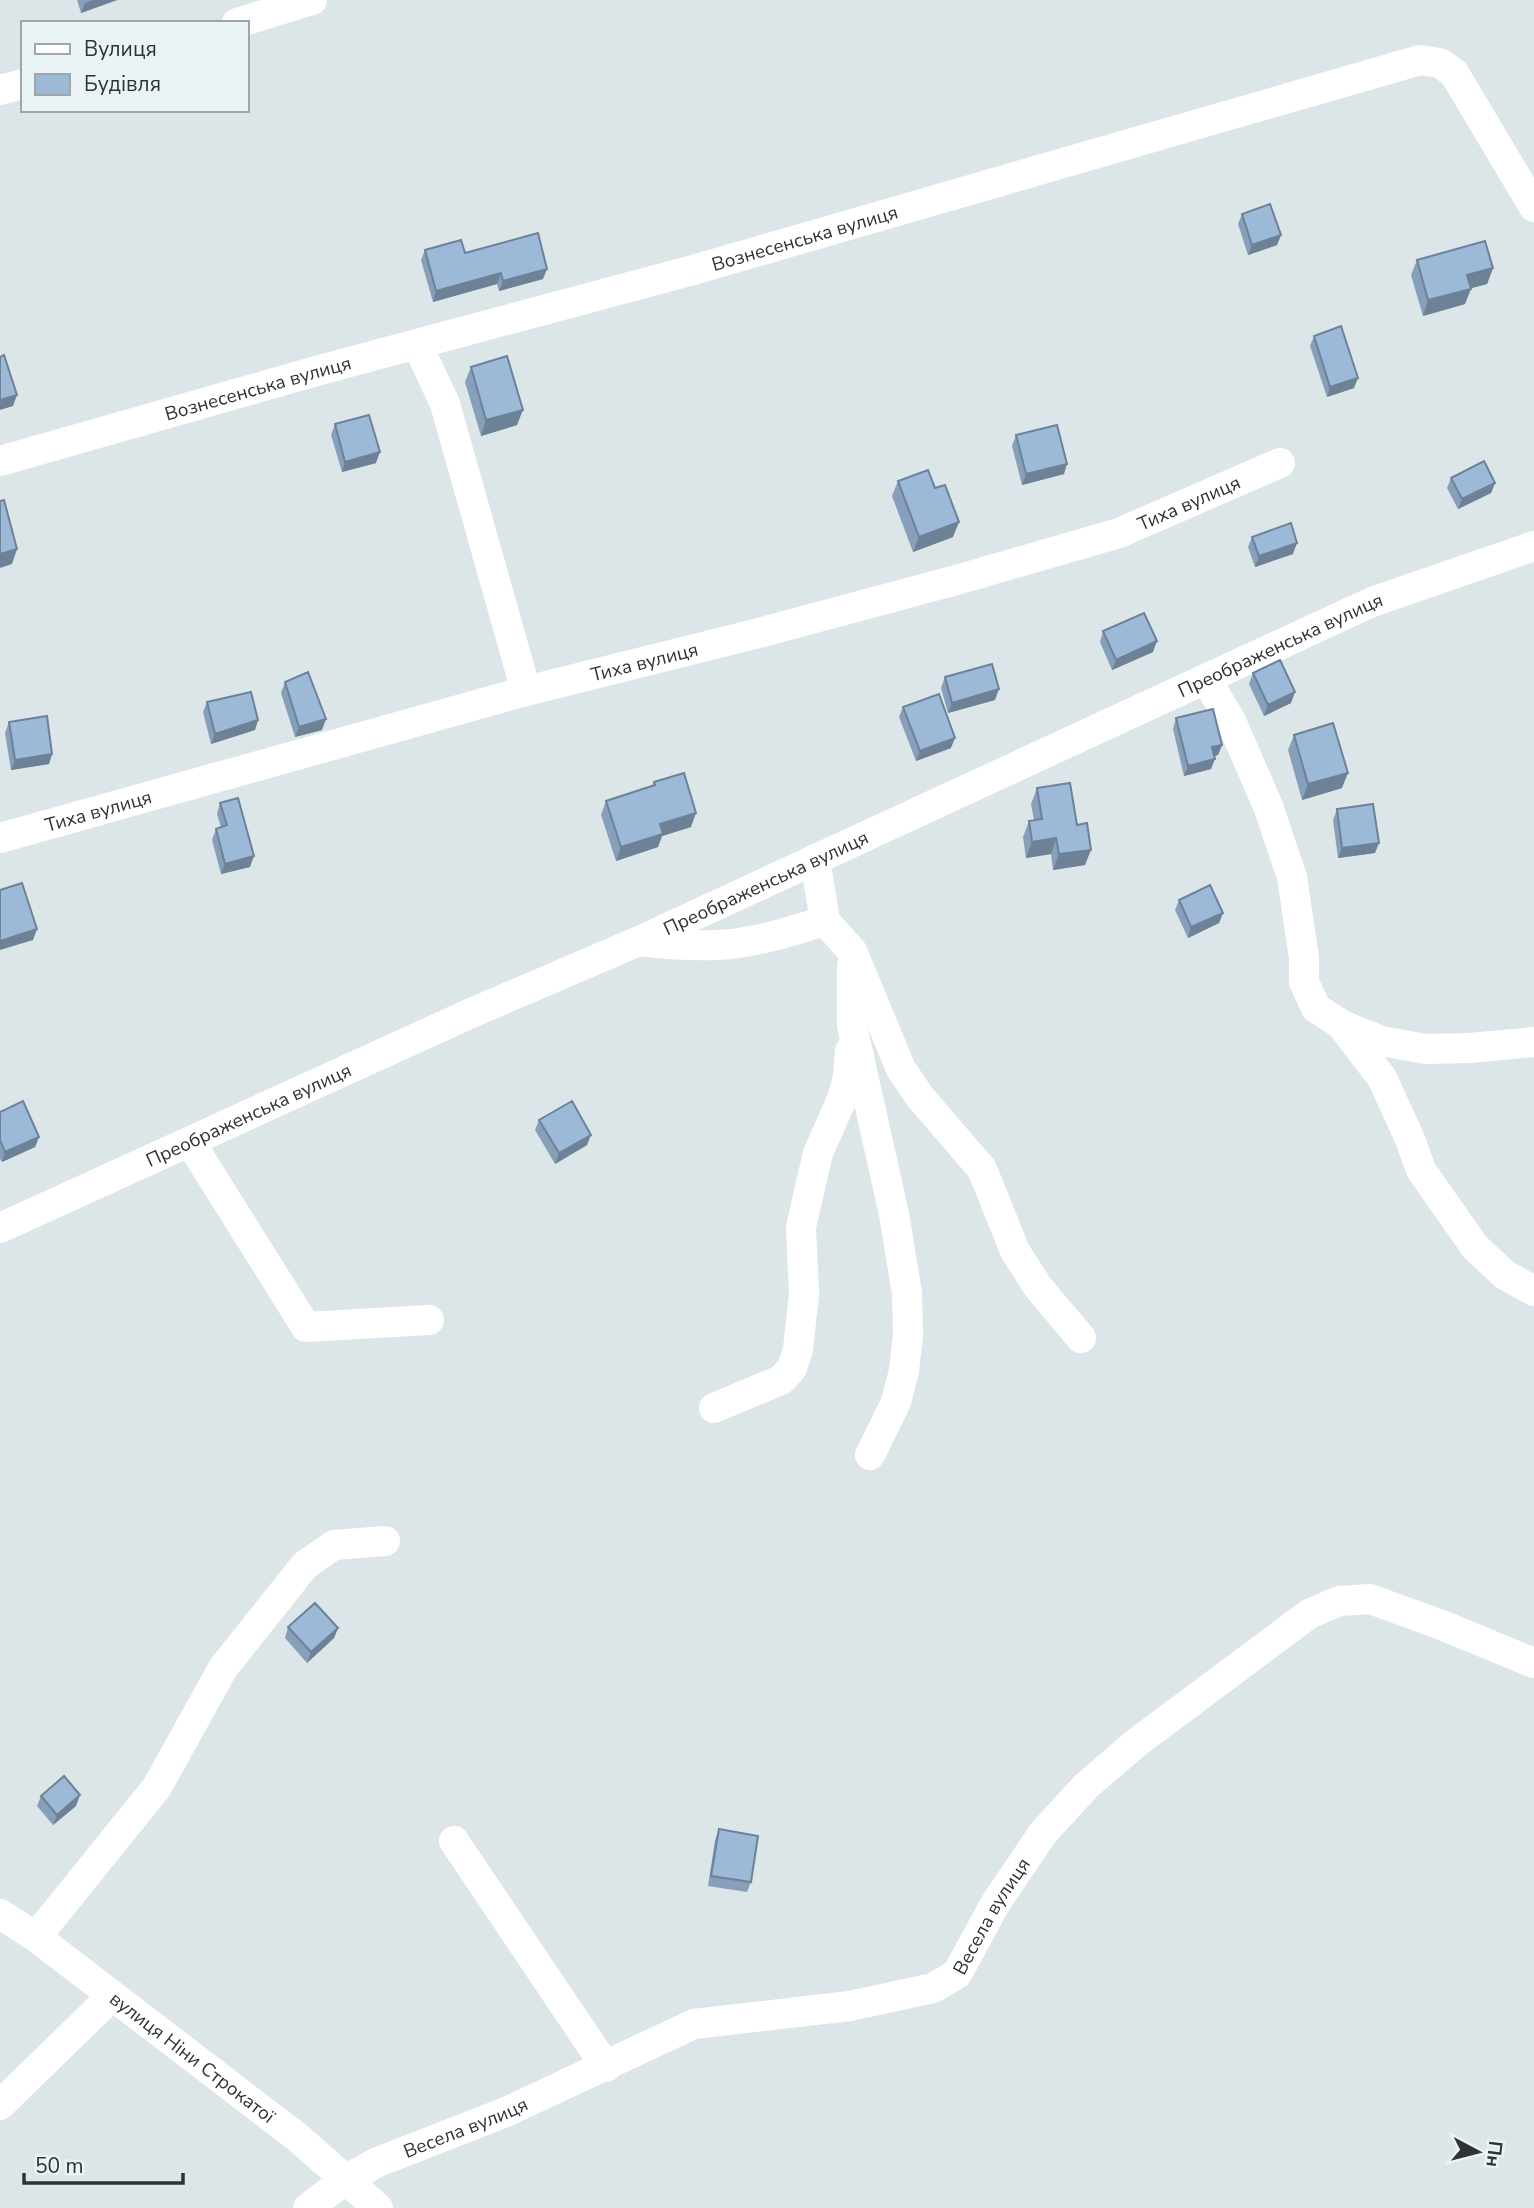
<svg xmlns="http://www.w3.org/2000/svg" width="1534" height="2208" font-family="'Nunito Sans',sans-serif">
<rect width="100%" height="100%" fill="#dce6e9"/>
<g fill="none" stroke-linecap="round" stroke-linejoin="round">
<g stroke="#fff" stroke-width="30">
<path d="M237 23 312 0"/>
<path d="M0 90 23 84"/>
<path d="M417 344 445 404 526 691"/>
<path id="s1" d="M0 461 320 370 693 270 1420 60 1440 63 1454 73 1534 207"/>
<path d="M1206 679 1231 721 1268 806 1292 877 1304 958V982L1316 1008 1342 1025 1381 1041 1426 1049 1470 1048 1534 1042"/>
<path id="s2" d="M0 838 526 691 755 634 960 579 1119 533 1280 463"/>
<path d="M815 859 825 921 852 951 901 1069 920 1097 982 1169 1015 1251 1038 1287 1081 1338"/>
<path d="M639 941C665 944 691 946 717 945 753 944 790 931 825 921"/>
<path d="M852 965V1026L894 1214 907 1293 908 1335 904 1371 896 1402 870 1455"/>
<path d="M1343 1027 1382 1078 1410 1139 1421 1170 1475 1247 1505 1275 1534 1291"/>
<path d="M190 1142 306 1327 429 1320"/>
<path id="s3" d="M0 1228 469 1014 639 941 1372 602 1534 546"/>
<path d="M714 1408 781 1380 792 1368 798 1349 804 1294 801 1227 818 1153 842 1099 848 1077 850 1051"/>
<path d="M454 1841 606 2067"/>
<path id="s4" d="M0 1914 36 1937 297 2137 378 2208"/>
<path d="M36 1937 157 1787 223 1668 305 1565 334 1545 385 1541"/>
<path d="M0 2105 112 1996"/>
<path id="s5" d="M308 2208 345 2180 378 2162 506 2112 694 2024 850 2006 933 1988 957 1974 995 1904 1043 1833 1086 1786 1136 1743 1309 1614 1339 1601 1370 1599 1439 1624 1534 1663"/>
</g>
</g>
<path fill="#869fba" d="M77 0H117L81 13Z
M1242 214 1281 235 1277 245 1248 255 1238 224Z
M425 250 465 253 543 279 499 291 497 284 433 302 421 260Z
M1417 260 1493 268 1487 284 1470 288 1465 304 1423 316 1411 275Z
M1314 336 1354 388 1327 397 1310 346Z
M471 367 517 425 481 436 465 382Z
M335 424 376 463 342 472 331 435Z
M1016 435 1064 474 1022 485 1012 446Z
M1451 478 1495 483 1491 493 1458 509 1447 488Z
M898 481 953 537 913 552 892 496Z
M1252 537 1293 554 1255 567 1248 547Z
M1103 631 1153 652 1112 670 1100 642Z
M1253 673 1291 703 1264 716 1249 684Z
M945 677 995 700 948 713 941 688Z
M285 682 322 730 295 737 281 693Z
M207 702 258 720 255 730 211 744 203 712Z
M903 707 951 748 916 761 899 717Z
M1176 718 1222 745 1218 755 1214 756 1211 769 1184 776 1173 729Z
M9 722 52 754 49 764 11 770 5 733Z
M1294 735 1342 788 1302 800 1288 750Z
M654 782 691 827 662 836 658 847 616 861 601 815 606 801 652 786Z
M1037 788 1085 865 1053 870 1051 854 1026 858 1023 837 1029 821 1034 820 1031 804Z
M220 803 250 867 221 874 212 840 216 829 221 827 217 814Z
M1337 809 1375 853 1338 858 1333 820Z
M1179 900 1223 913 1219 923 1188 938 1175 910Z
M0 1112 39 1137 35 1147 2 1162 0 1159Z
M539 1120 587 1145 555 1164 535 1130Z
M288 1627 338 1628 334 1638 307 1663 285 1638Z
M41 1796 76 1806 53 1825 37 1806Z
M719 1829 751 1882 747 1892 708 1886 715 1840Z"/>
<path fill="#6d8297" d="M93 0H117L81 13 85 3Z
M1281 235 1277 245 1248 255 1252 245Z
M1493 268 1487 284 1461 291 1467 275Z
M547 269 543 279 499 291 503 281Z
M501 273 497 284 433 302 436 291Z
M1471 289 1465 304 1423 316 1428 300Z
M1358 378 1354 388 1327 397 1330 387Z
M17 395 13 406 0 410V400Z
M523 410 517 425 481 436 486 420Z
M380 452 376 463 342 472 345 462Z
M1067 464 1064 474 1022 485 1026 474Z
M1495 483 1491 493 1458 509 1462 499Z
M959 522 953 537 913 552 919 537Z
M1297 543 1293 554 1255 567 1259 556Z
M17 549 12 564 0 568V554Z
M1157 641 1153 652 1112 670 1116 660Z
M999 689 995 700 948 713 952 703Z
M1295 692 1291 703 1264 716 1268 705Z
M326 719 322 730 295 737 299 727Z
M258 720 255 730 211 744 215 734Z
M955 738 951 748 916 761 920 751Z
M1222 745 1218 755 1209 758 1212 747Z
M52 754 49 764 11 770 15 760Z
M1215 759 1211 769 1184 776 1188 766Z
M1348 773 1342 788 1302 800 1308 784Z
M696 813 691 827 662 836 658 847 616 861 621 847 660 824Z
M1056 838 1051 854 1026 858 1032 842Z
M1379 843 1375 853 1338 858 1342 848Z
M1091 850 1085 865 1053 870 1059 854Z
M254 856 250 867 221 874 225 864Z
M1223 913 1219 923 1188 938 1191 927Z
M37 929 33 940 0 950V941Z
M591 1135 587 1145 555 1164 559 1153Z
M39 1137 35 1147 2 1162 5 1152Z
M338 1628 334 1638 307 1663 311 1652Z
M80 1795 76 1806 53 1825 57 1815Z"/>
<path fill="#9cb9d8" stroke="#6d8297" stroke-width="2" d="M1270 204 1281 235 1252 245 1242 214Z
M538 233 547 269 503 281 501 273 436 291 425 250 461 240 465 253Z
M1485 241 1493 268 1467 275 1471 289 1428 300 1417 260Z
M1341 326 1358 378 1330 387 1314 336Z
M4 355 17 395 0 400V357Z
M507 356 523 410 486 420 471 367Z
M369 415 380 452 345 462 335 424Z
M1057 425 1067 464 1026 474 1016 435Z
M1484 461 1495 483 1462 499 1451 478Z
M928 470 935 488 945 485 959 522 919 537 898 481Z
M4 500 17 549 0 554V501Z
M1291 523 1297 543 1259 556 1252 537Z
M1144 613 1157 641 1116 660 1103 631Z
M1280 660 1295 692 1268 705 1253 673Z
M992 664 999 689 952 703 945 677Z
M308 672 326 719 299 727 285 682Z
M251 692 258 720 215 734 207 702Z
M939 694 955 738 920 751 903 707Z
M1213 709 1222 745 1212 747 1215 759 1188 766 1176 718Z
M47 716 52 754 15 760 9 722Z
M1333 723 1348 773 1308 784 1294 735Z
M684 773 696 813 660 824 663 834 621 847 606 801 655 785 654 782Z
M1070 783 1077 825 1087 823 1091 850 1059 854 1056 838 1032 842 1029 821 1042 819 1037 788Z
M238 798 254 856 225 864 216 829 227 825 220 803Z
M1373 804 1379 843 1342 848 1337 809Z
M22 883 37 929 0 941V890Z
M1210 885 1223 913 1191 927 1179 900Z
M23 1101 39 1137 5 1152 0 1140V1112Z
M572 1101 591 1135 559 1153 539 1120Z
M315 1603 338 1628 311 1652 288 1627Z
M64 1776 80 1795 57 1815 41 1796Z
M719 1829 758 1836 751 1882 711 1876Z"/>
<g text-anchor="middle" stroke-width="5" stroke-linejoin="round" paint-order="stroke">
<g font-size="19" fill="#2f3334" stroke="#eaf3f6">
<text dy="7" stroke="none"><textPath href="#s1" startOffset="835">Вознесенська вулиця</textPath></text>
<text dy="7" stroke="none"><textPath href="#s1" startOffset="268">Вознесенська вулиця</textPath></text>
<text dy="7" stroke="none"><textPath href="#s2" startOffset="1236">Тиха вулиця</textPath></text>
<text dy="7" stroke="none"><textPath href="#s3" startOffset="1407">Преображенська вулиця</textPath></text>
<text dy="7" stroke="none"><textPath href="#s2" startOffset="668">Тиха вулиця</textPath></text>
<text dy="7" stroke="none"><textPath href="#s2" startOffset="102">Тиха вулиця</textPath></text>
<text dy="7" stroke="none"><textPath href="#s3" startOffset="840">Преображенська вулиця</textPath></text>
<text dy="7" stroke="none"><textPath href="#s3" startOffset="273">Преображенська вулиця</textPath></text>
<text dy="7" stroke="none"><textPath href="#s5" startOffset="766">Весела вулиця</textPath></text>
<text dy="7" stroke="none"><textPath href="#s4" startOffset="240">вулиця Ніни Строкатої</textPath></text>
<text dy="7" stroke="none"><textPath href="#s5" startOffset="178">Весела вулиця</textPath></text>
</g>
</g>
<rect x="21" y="21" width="228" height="91" fill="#eaf3f6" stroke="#9fa6a8" stroke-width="2"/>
<rect x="35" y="44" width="35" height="10" fill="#ffffff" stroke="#9fa6a8" stroke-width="2"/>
<text x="84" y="56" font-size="21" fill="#2f3334">Вулиця</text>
<rect x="35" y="74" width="35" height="21" fill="#9cb9d8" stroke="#9fa6a8" stroke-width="2"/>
<text x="84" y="91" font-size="21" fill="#2f3334">Будівля</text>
<g transform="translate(1478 2152) rotate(97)" stroke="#eaf3f6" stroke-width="5" paint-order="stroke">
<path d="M0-5L12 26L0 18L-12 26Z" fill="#2f3334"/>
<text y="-10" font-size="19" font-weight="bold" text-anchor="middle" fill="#2f3334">Пн</text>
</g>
<path d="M24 2173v10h159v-10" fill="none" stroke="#2f3334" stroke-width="3.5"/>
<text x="35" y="2173" font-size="21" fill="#2f3334" stroke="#eaf3f6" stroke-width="5" paint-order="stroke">50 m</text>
</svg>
